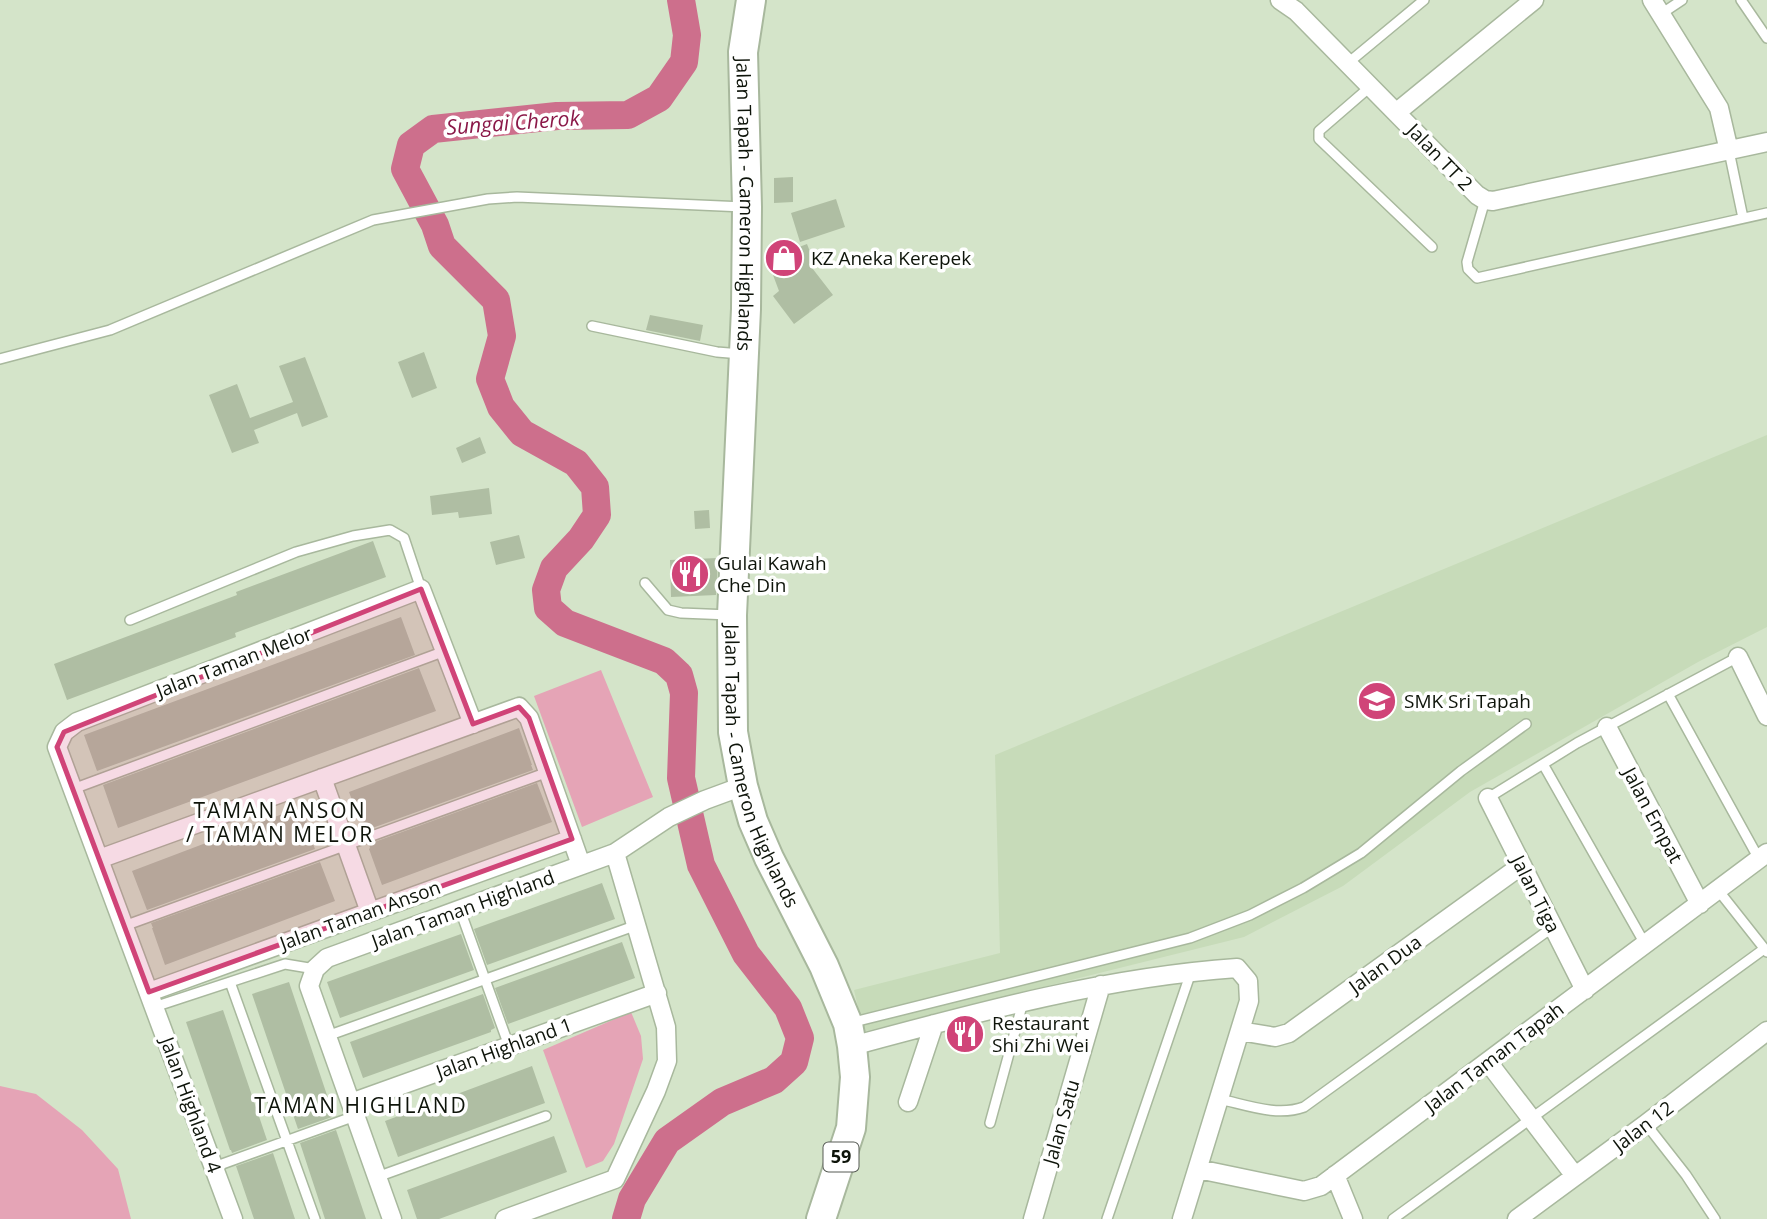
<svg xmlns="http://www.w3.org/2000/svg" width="1767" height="1219" font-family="'Open Sans',sans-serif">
<rect width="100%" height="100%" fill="#d4e4c9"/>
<path fill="#c7dbb9" d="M1767 435V627L1698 662 1470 792 1343 886 1244 937 862 1032 861 1020 854 990 1000 953 995 755Z"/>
<path fill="#e5a4b6" d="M601 670 653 797 582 827 534 696Z
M631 1012 641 1036 643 1059 614 1144 603 1161 586 1168 543 1050Z
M0 1086 36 1094 82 1130 118 1169 131 1219H0Z"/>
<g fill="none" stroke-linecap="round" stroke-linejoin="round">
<path stroke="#cd6f8c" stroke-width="28" d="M626 1219 632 1199 667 1141 722 1102 774 1080 794 1062 800 1038 788 1008 746 954 701 865 681 778 684 693 679 675 664 661 565 623 548 608 546 590 554 568 581 539 597 515 595 487 576 463 522 433 501 407 490 379 502 336 496 300 442 246 435 225 405 169 411 145 433 129 557 116 628 115 659 98 684 62 687 35 681 0"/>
</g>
<path fill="#afbea3" d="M793 177V202L774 203V178Z
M836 199 845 227 800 242 791 213Z
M807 244 814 262 809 264 833 295 794 324 773 296 779 291 767 259Z
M650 315 703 325 700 341 646 330Z
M424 352 437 388 412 398 398 362Z
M305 357 328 417 302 427 297 413 254 430 259 443 232 453 209 395 237 384 250 418 293 402 279 366Z
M480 437 486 453 462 463 456 448Z
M489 488 492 514 459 518 458 512 432 515 430 496Z
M709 510 710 528 695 529 694 511Z
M519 535 525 558 496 565 490 542Z
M373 541 386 577 235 633 236 637 67 700 54 664 237 595 236 592Z
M718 558 716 595 671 597 670 560Z
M401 617 415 655 97 771 84 735Z
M419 668 436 711 118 828 103 785Z
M519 728 532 765H531L533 770 364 831 349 792Z
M537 783 552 822 382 885 369 849 370 848 369 844Z
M301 807 315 843 313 844 315 849 147 910 132 871Z
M320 862 335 901 165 965 152 928H153L151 923Z
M602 883 615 919 487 965 474 929Z
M461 934 474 970 340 1018 327 982Z
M622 942 635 978 508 1024 495 988Z
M289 982 332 1110H329L332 1117 298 1129 252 994Z
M483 994 495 1028 491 1030V1032L363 1078 350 1042Z
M223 1010 267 1140 232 1153 231 1150H230L186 1022Z
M532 1066 545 1103 398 1157 385 1121Z
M336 1130 366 1219H325L300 1143Z
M554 1136 567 1172 439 1219H417L407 1190Z
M273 1153 295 1219H254L236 1166Z"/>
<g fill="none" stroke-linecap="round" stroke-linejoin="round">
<g stroke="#a8b89d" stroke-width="12">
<path id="service" d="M1741 0 1767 38
M1661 14 1682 0
M1348 63 1424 0
M1371 86 1319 131V139L1432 247
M1729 151 1743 218
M1485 200 1467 262 1468 269 1477 278 1767 213
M592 326 717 352 741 354
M0 359 110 330 373 220 488 199 517 197 744 207
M645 583 668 610 681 613 730 615
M130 620 296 552 353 536 390 530 404 538 421 589
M1668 694 1759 859
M1543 764 1645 944
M73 789 445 651
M1488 798 1577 743 1738 657
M1718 890 1767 952
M460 910 509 1046
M124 926 548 772
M230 982 315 1219
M154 1007 285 964 315 969
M850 1023 1190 938 1250 915 1303 888 1361 853 1461 771 1526 724
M327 1036 637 925
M1219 1099C1247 1105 1277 1117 1304 1107L1553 927
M990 1123 1023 1002
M1646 1124 1686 1175 1715 1219
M214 1167 355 1116
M377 1177 546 1116
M1107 1219 1191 972
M1393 1219 1764 949"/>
</g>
<g stroke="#a8b89d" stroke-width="21">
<path id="minor" d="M1280 0 1296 11 1477 195 1485 200 1493 201 1767 142
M1652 0 1719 108 1729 151
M1397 112 1534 0
M1738 657 1767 716
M1607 727 1700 904
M322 778 370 912
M1488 798 1585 990
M99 859 519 707 529 718 581 865
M149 992 572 839
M1240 1031 1275 1037 1289 1033 1522 865
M852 1046C978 1012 1106 977 1237 968L1248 981 1249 1001 1182 1219
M1488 1062 1575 1176
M908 1102 934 1024
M351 1103 657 993
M1198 1169 1304 1191 1321 1186 1767 853
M1335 1175 1353 1219
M233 1219 57 747 64 732 77 722 421 589 473 724
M392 1219 309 986 315 969 327 958 615 853 669 817 705 800 743 786
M505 1219 615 1179 656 1091 667 1061 666 1027 615 853
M1033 1219 1101 985
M1517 1219 1646 1124 1767 1031"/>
</g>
<g stroke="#a8b89d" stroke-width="32">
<g id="primary">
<path id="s1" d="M751 0 743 52 747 207 746 309 732 615 733 732 743 786 753 821 769 858 824 966 848 1024 852 1046 855 1077 851 1128 821 1219"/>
</g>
</g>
<use href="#service" stroke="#fff" stroke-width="9"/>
<use href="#minor" stroke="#fff" stroke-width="18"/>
<use href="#primary" stroke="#fff" stroke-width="28"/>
</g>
<path fill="#d04478" fill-opacity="0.2" stroke="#d04478" stroke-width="5" stroke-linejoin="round" d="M421 589 473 724 519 707 529 718 572 839 149 992 57 747 64 732Z"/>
<defs>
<g id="shop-disc" transform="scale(2.0125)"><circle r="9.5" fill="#d04478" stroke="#fff"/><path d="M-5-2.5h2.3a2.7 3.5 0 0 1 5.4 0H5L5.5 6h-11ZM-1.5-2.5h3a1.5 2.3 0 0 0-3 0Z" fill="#fff"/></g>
<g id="restaurant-disc" transform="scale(2.0125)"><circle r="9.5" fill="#d04478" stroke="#fff"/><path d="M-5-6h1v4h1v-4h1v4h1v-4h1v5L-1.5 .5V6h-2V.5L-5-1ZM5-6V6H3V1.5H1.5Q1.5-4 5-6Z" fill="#fff"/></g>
<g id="school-disc" transform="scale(2.0125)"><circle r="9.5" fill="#d04478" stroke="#fff"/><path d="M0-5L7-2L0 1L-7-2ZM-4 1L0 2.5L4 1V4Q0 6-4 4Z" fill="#fff"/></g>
</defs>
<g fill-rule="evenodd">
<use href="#shop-disc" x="784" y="258"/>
<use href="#restaurant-disc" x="690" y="574"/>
<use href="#school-disc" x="1377" y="701"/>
<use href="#restaurant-disc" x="965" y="1034"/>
</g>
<g text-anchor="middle" stroke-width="7" stroke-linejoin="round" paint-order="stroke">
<rect fill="#fff" stroke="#565a54" stroke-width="2" x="823.5" y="1142.5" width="35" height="29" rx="5"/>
<g font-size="18" font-weight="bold" fill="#0e140a">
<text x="841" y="1163">59</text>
</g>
<g font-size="19" fill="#0e140a" stroke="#fff">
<text transform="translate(1440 157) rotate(46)" y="7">Jalan TT 2</text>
<text dy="7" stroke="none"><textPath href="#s1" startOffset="205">Jalan Tapah - Cameron Highlands</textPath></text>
<text transform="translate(234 662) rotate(-21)" y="7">Jalan Taman Melor</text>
<text dy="7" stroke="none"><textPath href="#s1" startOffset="772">Jalan Tapah - Cameron Highlands</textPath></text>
<text transform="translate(1653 815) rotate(62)" y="7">Jalan Empat</text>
<text transform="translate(1536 894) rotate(63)" y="7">Jalan Tiga</text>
<text transform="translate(463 909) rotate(-20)" y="7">Jalan Taman Highland</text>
<text transform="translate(360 915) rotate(-20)" y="7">Jalan Taman Anson</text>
<text transform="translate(1385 964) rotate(-36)" y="7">Jalan Dua</text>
<text transform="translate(504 1048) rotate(-20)" y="7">Jalan Highland 1</text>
<text transform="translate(1494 1057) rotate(-37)" y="7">Jalan Taman Tapah</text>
<text transform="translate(191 1105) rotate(70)" y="7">Jalan Highland 4</text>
<text transform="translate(1061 1122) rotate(-74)" y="7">Jalan Satu</text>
<text transform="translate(1643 1126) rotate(-37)" y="7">Jalan 12</text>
</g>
<g font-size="19" fill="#0e140a" stroke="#fff" text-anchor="start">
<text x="811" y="265">KZ Aneka Kerepek</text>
<text x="717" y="570">Gulai Kawah<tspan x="717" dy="22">Che Din</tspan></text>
<text x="1404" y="708">SMK Sri Tapah</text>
<text x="992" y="1030">Restaurant<tspan x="992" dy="22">Shi Zhi Wei</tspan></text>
</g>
<g font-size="21" font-style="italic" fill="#8a1848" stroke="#fff">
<text transform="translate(513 123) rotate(-4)" y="7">Sungai Cherok</text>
</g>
<g font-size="21" letter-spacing="2" fill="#0e140a" stroke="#fff">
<text x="280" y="818">TAMAN ANSON<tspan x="280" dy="24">/ TAMAN MELOR</tspan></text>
<text x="361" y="1113">TAMAN HIGHLAND</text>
</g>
</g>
</svg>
